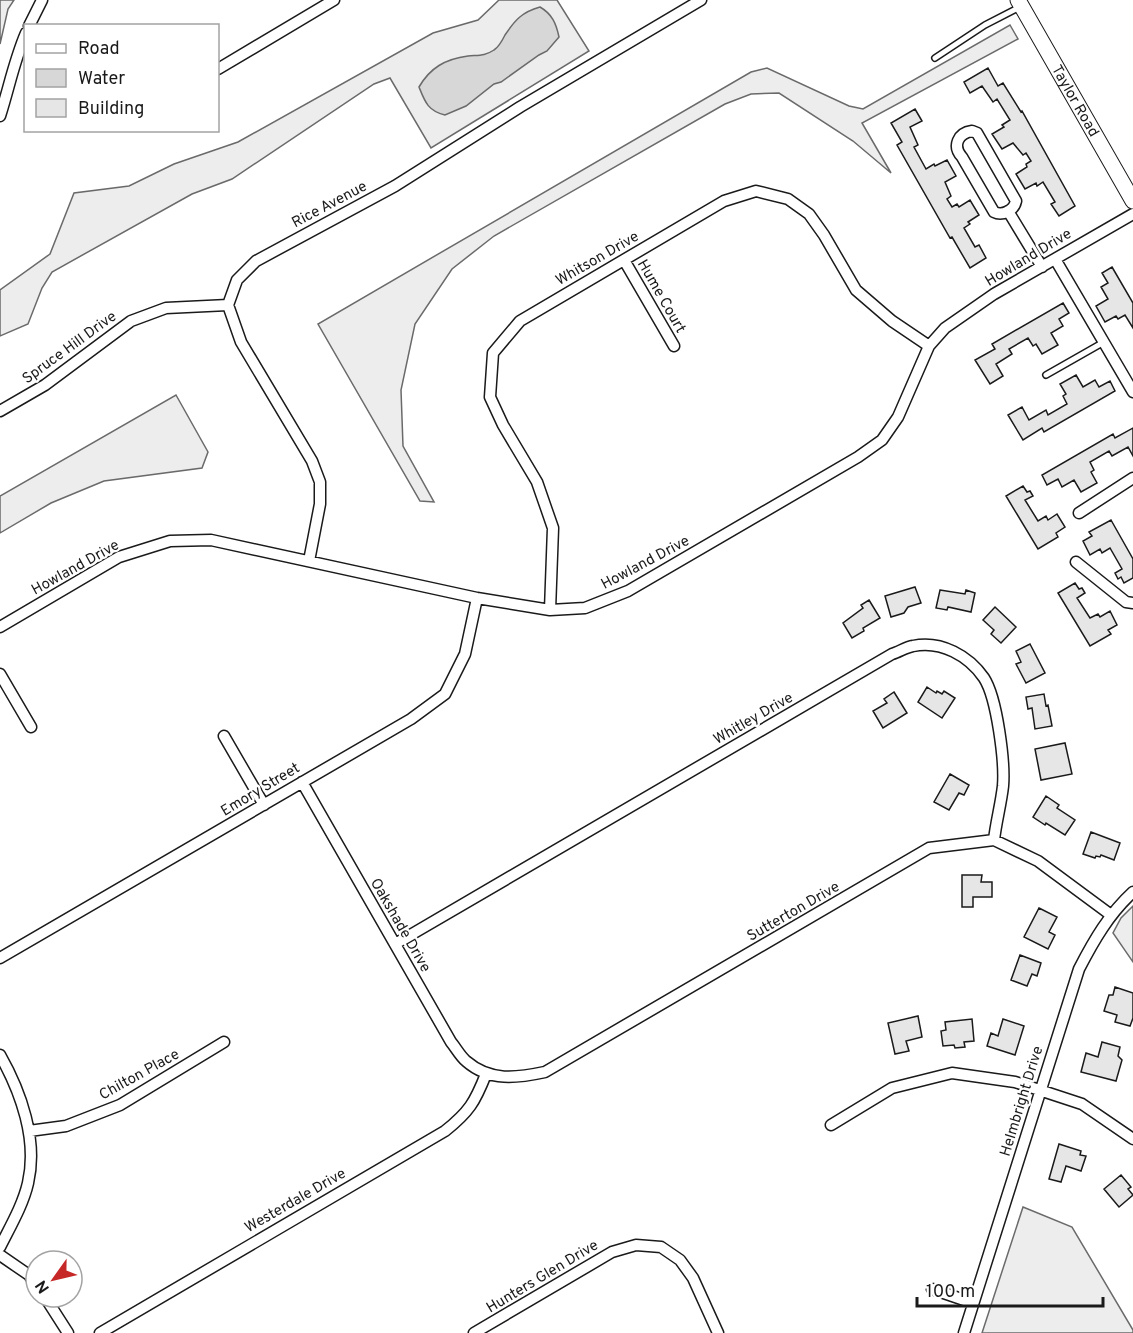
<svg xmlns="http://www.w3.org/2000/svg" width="1133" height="1333" font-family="Overpass,sans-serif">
<rect width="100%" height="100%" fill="#fff"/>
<path fill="#ededed" stroke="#6a6a6a" stroke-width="1.5" d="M0 0H14L8 9 0 44Z
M499 0H557L589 51 431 148 390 78 374 84 232 179 192 194 52 272 42 288 28 324 0 336V290L50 254 74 193 129 186 174 164 238 142 433 33 478 20Z
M1010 25 1018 39 862 123 891 173 853 141 779 93 751 94 725 104 494 236 452 269 415 324 401 390 403 446 434 502 420 501 318 324 751 72 767 68 849 106 863 109Z
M176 395 208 452 202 468 104 481 51 503 0 533V496Z
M1133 906V962L1113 933 1121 918Z
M1023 1207 1072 1227 1133 1330V1333H982Z"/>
<path fill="#d7d7d7" stroke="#6a6a6a" stroke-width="1.5" d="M540 7C552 14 556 23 559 37L547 51 539 55 501 82 494 84 466 106 445 115C428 111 425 102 419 87 430 68 445 59 468 56 479 55 485 56 494 50 499 47 502 41 505 35 515 20 522 12 540 7Z"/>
<path fill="#e6e6e6" stroke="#1a1a1a" stroke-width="1.5" d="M988 68 998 86 1003 83 1021 112 1022 111 1075 206 1059 216 1051 204 1055 202 1043 182 1037 186 1036 183 1025 189 1016 174 1027 167 1026 164 1031 161 1026 153 1023 155 1013 143 1002 149 992 134 1004 127 1002 125 1010 120 997 99 993 102 982 86 970 93 964 82Z
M915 109 922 121 910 127 918 145 914 147 926 169 934 164 935 166 947 160 956 176 945 182 951 196 947 199 952 207 957 204 959 207 970 200 979 215 968 222 970 224 964 228 975 247 979 245 986 258 970 268 952 237 950 238 897 145 902 142 891 123Z
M1112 267 1133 303V328L1125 315 1118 319 1116 316 1105 322 1096 306 1108 299 1101 287 1108 283 1102 273Z
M1063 303 1069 313 1059 319 1063 326 1051 333 1058 345 1042 354 1036 344 1033 346 1028 338 1009 349 1012 354 996 364 1003 376 990 384 975 360 995 349 992 344Z
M1076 375 1083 387 1095 380 1099 387 1110 381 1115 391 1044 432 1042 428 1023 440 1008 415 1022 407 1029 420 1046 410 1048 415 1067 404 1063 396 1066 394 1060 384Z
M1133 428V456L1128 447 1112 456 1109 451 1090 462 1094 470 1091 472 1097 483 1081 492 1074 480 1062 487 1058 479 1047 485 1042 475 1113 434 1115 438Z
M1023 486 1027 492 1030 491 1033 496 1025 500 1038 521 1046 516 1048 520 1057 514 1065 527 1056 533 1058 537 1038 549 1006 496Z
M1111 520 1133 559V578L1124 583 1121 577 1118 579 1115 573 1122 569 1110 548 1102 553 1100 549 1090 555 1083 541 1092 536 1089 532Z
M1075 583 1079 589 1082 588 1085 593 1077 598 1090 618 1098 614 1100 617 1110 611 1117 625 1108 630 1111 634 1090 646 1058 593Z
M915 587 921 603 908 607 904 613 891 617 885 596Z
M940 590 965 594 966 590 975 593 971 612 948 607 947 610 936 608Z
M869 600 880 618 863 628 864 631 852 638 843 623 863 608 861 605Z
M995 607 1016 627 1001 643 991 634 994 630 983 620Z
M1030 644 1045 673 1026 683 1016 664 1021 662 1016 651Z
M927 687 936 693 937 691 942 694 944 691 955 698 942 718 918 702Z
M894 692 907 713 883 728 873 711 887 703 884 699Z
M1044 694 1046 706 1048 705 1052 726 1035 729 1032 708 1028 709 1026 697Z
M1065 743 1072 774 1041 780 1035 749Z
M950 774 969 785 964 795 959 793 949 810 934 802Z
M1046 796 1059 805 1057 808 1075 820 1065 835 1046 823 1045 825 1033 817Z
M1091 832 1120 843 1114 860 1101 855 1100 857 1096 856 1095 858 1083 854Z
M962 875H982L981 882H992V897H973V907H962Z
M1039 908 1057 917 1049 932 1055 935 1048 949 1024 937Z
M1020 955 1041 963 1037 976 1032 974 1027 986 1011 980Z
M1115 987 1133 993V1018L1130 1026 1115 1022 1117 1015 1104 1011 1109 995H1113Z
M918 1016 922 1037 906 1041 909 1051 895 1054 888 1023Z
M972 1019 974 1041 964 1042 965 1047 955 1048 954 1045 943 1046 941 1031 946 1030 945 1022Z
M1003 1019 1024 1026 1015 1055 987 1046 991 1033 998 1036Z
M1102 1042 1120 1047 1118 1056 1122 1060 1116 1081 1081 1072 1086 1053 1098 1057Z
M1059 1144 1081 1151 1080 1155 1086 1156 1081 1171 1066 1166 1061 1182 1049 1179Z
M1121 1175 1131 1187 1128 1189 1133 1195 1119 1207 1104 1189Z"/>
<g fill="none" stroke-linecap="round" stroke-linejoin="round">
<g stroke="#1a1a1a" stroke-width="8">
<path id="service" d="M935 58 985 25 1020 7
M1046 375 1104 342"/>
</g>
<g stroke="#1a1a1a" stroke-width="13">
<path id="minor" d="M29 26 42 0
M218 69 334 0
M0 116C9 88 14 61 26 33
M972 131 977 133 1016 201C1014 211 1002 216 994 212L962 157C952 146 958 133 972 131Z
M1008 211 1042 267
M1055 259 1133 392
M624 260 674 346
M0 411 45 385 131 321 166 308 228 305
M1079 513 1133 478
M309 561 320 504V482L312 461 241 342 228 305 237 280 256 261 395 186 520 107 701 0
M1076 562 1126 602 1133 603
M550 610 553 528 537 482 503 425 490 397 493 353 520 321 724 201 756 191 788 199 809 214 824 235 856 290 892 321 929 346
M0 627 119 557 170 541 211 540 477 598 550 610 585 608 628 591 858 457 882 440 898 417 929 346 945 328 994 294 1133 214
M0 674 31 727
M224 736 264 805
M302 782 451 1042C456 1048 460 1056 466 1061 490 1082 517 1078 545 1072L929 848 994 840 1038 861 1111 915
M395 944 892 654C899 652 906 647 913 646 941 640 969 656 984 678 997 698 1005 762 1003 786 1001 804 996 822 994 840
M0 958 411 719 445 694 465 654 477 598
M0 1055C21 1092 38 1140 28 1183 23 1205 10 1227 0 1247
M831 1125 892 1088 952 1073 1015 1082 1082 1104 1133 1139
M29 1131 66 1126 120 1105 224 1042
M0 1255 29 1275 36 1285
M932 1289 973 1303
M45 1297 68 1333
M100 1333 445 1131C469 1112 475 1102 486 1074
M474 1333 612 1252 636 1245 661 1247 680 1260 693 1278 718 1333
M964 1333 1079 969C1094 940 1109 914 1133 892"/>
</g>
<g stroke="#1a1a1a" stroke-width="17">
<g id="secondary">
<path id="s1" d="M1018 0 1133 201"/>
</g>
</g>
<use href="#service" stroke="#fff" stroke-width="5"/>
<use href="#minor" stroke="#fff" stroke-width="10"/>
<use href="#secondary" stroke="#fff" stroke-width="15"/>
</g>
<g text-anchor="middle" stroke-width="4.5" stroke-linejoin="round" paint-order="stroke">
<g font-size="15" fill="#1a1a1a" stroke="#fff">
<text dy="5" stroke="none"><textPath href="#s1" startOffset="116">Taylor Road</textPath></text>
<text transform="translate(329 204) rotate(-28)" y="5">Rice Avenue</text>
<text transform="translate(1028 257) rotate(-31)" y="5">Howland Drive</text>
<text transform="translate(597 258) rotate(-30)" y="5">Whitson Drive</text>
<text transform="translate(662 296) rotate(60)" y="5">Hume Court</text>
<text transform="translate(69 347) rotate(-36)" y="5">Spruce Hill Drive</text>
<text transform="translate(645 562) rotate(-28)" y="5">Howland Drive</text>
<text transform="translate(75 567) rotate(-29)" y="5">Howland Drive</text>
<text transform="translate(753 718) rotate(-30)" y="5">Whitley Drive</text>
<text transform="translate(260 789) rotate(-31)" y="5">Emory Street</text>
<text transform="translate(793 911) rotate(-30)" y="5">Sutterton Drive</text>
<text transform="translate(401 925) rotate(60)" y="5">Oakshade Drive</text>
<text transform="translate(139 1074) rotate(-29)" y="5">Chilton Place</text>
<text transform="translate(1021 1101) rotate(-73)" y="5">Helmbright Drive</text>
<text transform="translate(295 1200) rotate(-30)" y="5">Westerdale Drive</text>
<text transform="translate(542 1276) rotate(-31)" y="5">Hunters Glen Drive</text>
</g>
</g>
<rect x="24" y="24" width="195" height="108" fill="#ffffff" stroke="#a3a3a3" stroke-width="1.5"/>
<rect x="36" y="44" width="30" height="9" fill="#ffffff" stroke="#a3a3a3" stroke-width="1.5"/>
<text x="78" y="54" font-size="18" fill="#1a1a1a">Road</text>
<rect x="36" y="69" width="30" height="18" fill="#d7d7d7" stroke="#a3a3a3" stroke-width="1.5"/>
<text x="78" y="84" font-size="18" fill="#1a1a1a">Water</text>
<rect x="36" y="99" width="30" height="18" fill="#e6e6e6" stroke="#a3a3a3" stroke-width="1.5"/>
<text x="78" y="114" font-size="18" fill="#1a1a1a">Building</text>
<g transform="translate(54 1279) rotate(236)"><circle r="28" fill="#ffffff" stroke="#a3a3a3" stroke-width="1.5"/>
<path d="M0-4.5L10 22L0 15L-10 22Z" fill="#c62828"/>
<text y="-9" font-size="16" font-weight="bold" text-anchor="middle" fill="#1a1a1a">N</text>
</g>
<path d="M917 1297v9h186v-9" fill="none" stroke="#1a1a1a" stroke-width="3"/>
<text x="926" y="1297" font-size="18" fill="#1a1a1a" stroke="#ffffff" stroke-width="4.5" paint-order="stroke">100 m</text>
</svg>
